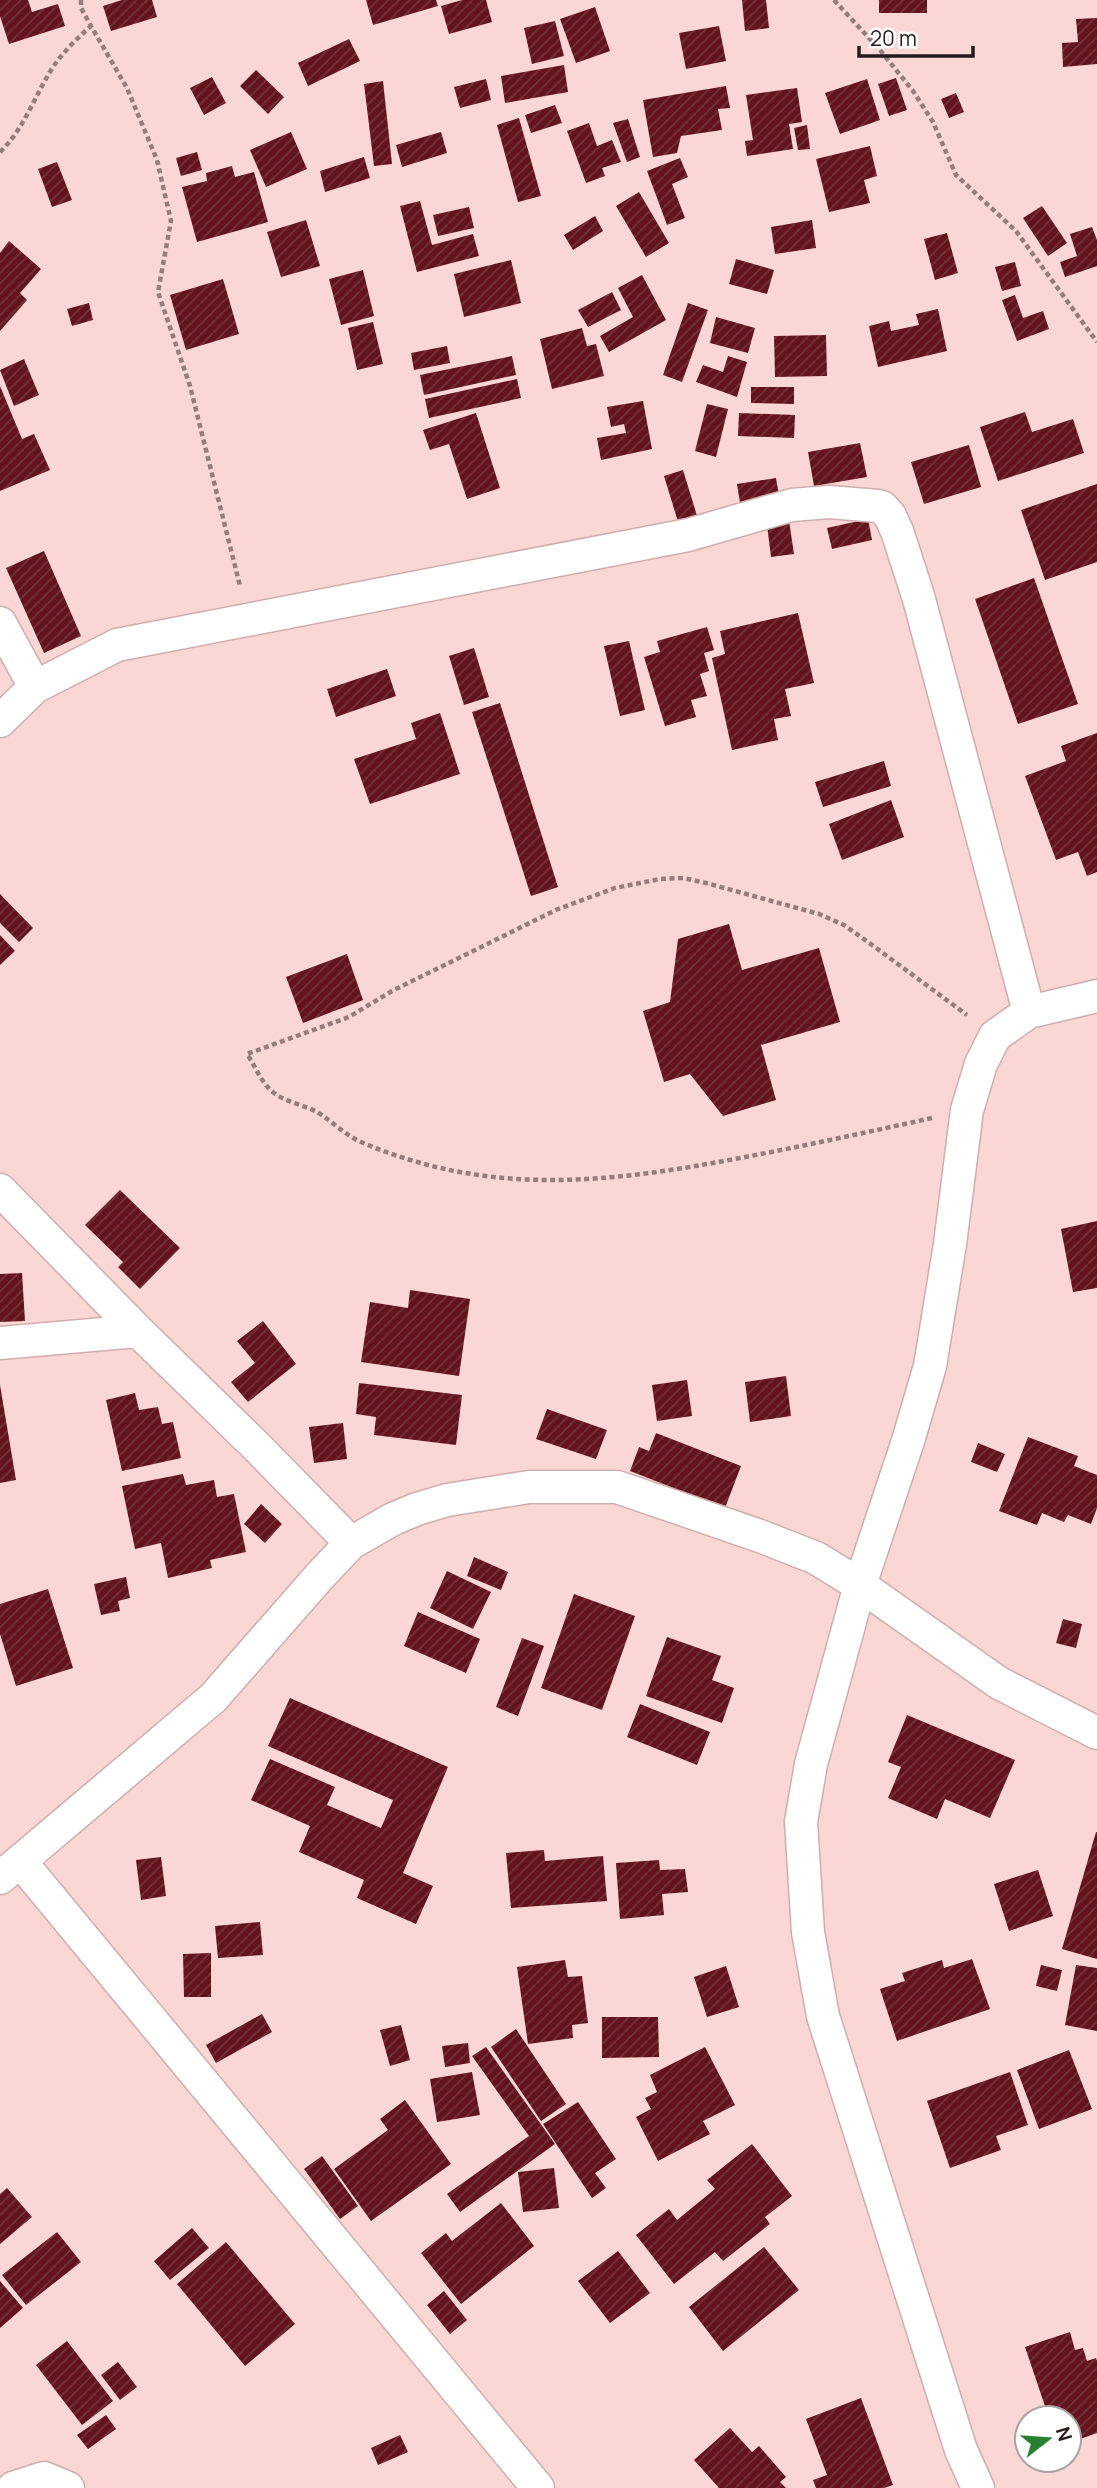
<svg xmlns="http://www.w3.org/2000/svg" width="1097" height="2488" font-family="Manrope,sans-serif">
<defs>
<pattern id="building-hatch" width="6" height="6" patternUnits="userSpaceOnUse" patternTransform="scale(1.75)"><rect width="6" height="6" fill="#62131b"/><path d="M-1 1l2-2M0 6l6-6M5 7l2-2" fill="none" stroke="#74343b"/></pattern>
</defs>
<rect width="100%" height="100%" fill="#fad7d5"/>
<path fill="url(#building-hatch)" d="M0 0H28L32 12 58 4 65 26 9 44 0 16Z
M122 0H152L157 17 111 31 103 6Z
M366 0H436L438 6 373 25Z
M462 0H486L492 22 449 34 441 6Z
M742 0H766L769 28 745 31Z
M879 0H927V13H879Z
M595 7 610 51 576 63 560 19Z
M1097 18V64L1063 67 1062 43 1078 42 1076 19Z
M555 21 564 56 532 64 524 28Z
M719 26 726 61 686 69 679 33Z
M349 39 360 61 308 86 298 63Z
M564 65 568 92 505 103 501 76Z
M256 70 284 97 268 114 240 86Z
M212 77 226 103 204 115 190 88Z
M896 78 907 110 889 116 878 84Z
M486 79 491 100 460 108 454 87Z
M867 79 880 120 840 134 825 93Z
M383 81 392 164 374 166 364 84Z
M726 86 730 108 718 109 722 130 681 136 677 153 653 157 643 100Z
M797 88 802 122 789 124 793 149 747 156 745 141 753 140 746 95Z
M956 93 964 112 949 118 941 99Z
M555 105 562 123 531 133 525 115Z
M519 118 541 196 518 202 497 125Z
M628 119 640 157 627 162 613 123Z
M589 123 597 146 612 140 621 162 602 168 605 176 586 183 567 131Z
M807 125 810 149 798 150 794 128Z
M291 132 307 169 266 187 250 150Z
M441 132 447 153 402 167 396 145Z
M870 146 877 176 864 180 870 203 829 212 816 159Z
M197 152 202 170 181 176 176 158Z
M364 157 370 178 325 192 320 171Z
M680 158 688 177 672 184 685 218 667 225 647 171Z
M57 162 72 200 52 207 38 169Z
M232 166 235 177 254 172 268 222 197 242 182 187 207 181 206 173Z
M639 192 669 243 646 257 616 206Z
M420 201 432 245 473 234 479 256 417 272 400 206Z
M1042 206 1067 243 1048 256 1023 218Z
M469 207 474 228 438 236 433 215Z
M595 216 603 231 573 250 564 235Z
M306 220 320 266 281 277 267 232Z
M812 220 816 248 775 254 771 227Z
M1092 227 1097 240V266L1065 277 1060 262 1077 256 1070 234Z
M947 233 958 273 935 280 924 239Z
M9 241 41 269 20 293 27 300 0 331V253Z
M736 259 774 270 767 294 729 284Z
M511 260 521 303 464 317 454 274Z
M1015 262 1021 286 1002 291 995 267Z
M363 270 374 316 341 325 329 279Z
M642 275 666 320 609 352 600 336 633 317 618 288Z
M223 279 239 334 186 350 170 295Z
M612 292 621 310 588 327 578 310Z
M1015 295 1023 318 1043 311 1049 329 1017 341 1002 300Z
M89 303 93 320 72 326 67 309Z
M688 303 708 310 682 382 663 375Z
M938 309 947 351 878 367 869 326 889 321 891 331 919 325 916 314Z
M716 317 755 328 748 353 710 343Z
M373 322 383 364 357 370 348 328Z
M582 328 587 346 596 344 604 376 552 389 540 339Z
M826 335 827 376 775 377 774 336Z
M447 346 450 363 414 370 411 353Z
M512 356 516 375 424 395 420 375Z
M728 356 747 362 737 397 696 382 703 365 723 372Z
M24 359 39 395 14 406 0 370Z
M517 379 521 398 429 418 425 399Z
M0 386 22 439 34 434 50 470 0 491Z
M751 387H794V404L751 403Z
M643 401 652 449 601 460 597 438 626 433 624 424 611 427 607 407Z
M707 404 728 409 716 457 695 451Z
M1025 412 1032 432 1073 419 1084 453 998 481 980 427Z
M476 413 500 488 467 499 449 444 430 450 423 430Z
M739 413 795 415 794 438 738 436Z
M860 443 867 477 814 486 808 452Z
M969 445 981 487 924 504 911 462Z
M683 470 698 519 679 525 664 476Z
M776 478 779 496 740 503 737 484Z
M1097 484V562L1045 580 1021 510Z
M788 514 794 554 771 557 766 517Z
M868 519 872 540 832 549 827 528Z
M44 551 81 636 44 653 6 568Z
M1034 578 1078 704 1018 724 975 599Z
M798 613 814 683 785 689 791 716 774 719 778 740 732 750 712 658 725 654 720 631Z
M707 627 714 650 704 653 709 671 700 674 707 696 691 700 696 717 665 726 644 657 660 652 657 641Z
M629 641 645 710 620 716 604 646Z
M474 648 489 697 464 705 449 656Z
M387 669 396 696 336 717 327 689Z
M500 703 558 887 531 896 472 712Z
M440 713 460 774 370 804 354 759 416 739 411 723Z
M1097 733V872L1087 876 1078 852 1056 860 1025 776 1066 761 1061 746Z
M884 761 891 786 823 807 815 782Z
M891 800 904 837 842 860 829 824Z
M0 894 33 928 19 942 0 923Z
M729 924 742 970 819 948 840 1022 761 1045 776 1100 723 1116 690 1074 664 1082 643 1011 670 1002 678 939Z
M0 935 15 951 0 965Z
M347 954 363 1000 303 1023 286 977Z
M120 1190 180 1248 140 1289 118 1267 123 1262 85 1225Z
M1097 1221V1288L1073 1292 1061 1229Z
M22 1273 25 1321 0 1322V1274Z
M410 1290 470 1299 459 1376 361 1362 370 1302 408 1308Z
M263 1321 296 1364 248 1402 231 1382 255 1363 237 1341Z
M786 1376 791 1416 750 1422 745 1382Z
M687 1380 692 1416 657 1421 652 1385Z
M359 1383 462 1395 456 1445 374 1435 376 1417 356 1414Z
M0 1385 16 1480 0 1483Z
M135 1393 139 1410 158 1407 162 1424 173 1422 181 1458 122 1471 106 1400Z
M547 1409 607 1430 596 1459 536 1439Z
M343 1423 347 1459 314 1463 309 1427Z
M656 1433 741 1466 725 1508 630 1471 639 1447 649 1451Z
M1028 1437 1078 1456 1074 1466 1097 1475V1508L1091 1524 1068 1515 1064 1522 1042 1513 1037 1525 999 1511Z
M978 1443 1005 1454 997 1472 971 1462Z
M183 1474 186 1485 214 1480 217 1497 234 1494 246 1552 210 1560 212 1568 168 1578 161 1543 135 1549 122 1486Z
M261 1504 282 1524 265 1543 244 1524Z
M474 1557 508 1572 501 1590 467 1576Z
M447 1571 491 1592 473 1629 430 1608Z
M126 1577 130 1598 118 1601 120 1611 101 1615 94 1584Z
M48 1589 73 1668 16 1686 0 1634V1604Z
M574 1594 635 1616 602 1710 541 1688Z
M418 1612 480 1639 466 1673 404 1646Z
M1063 1619 1082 1624 1076 1648 1056 1643Z
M667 1637 721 1656 712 1680 734 1688 722 1723 646 1696Z
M522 1638 544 1646 518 1716 496 1707Z
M290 1698 448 1767 403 1873 433 1886 416 1924 357 1898 364 1880 299 1852 310 1826 251 1800 270 1759 335 1787 327 1805 381 1828 393 1800 268 1746Z
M640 1704 710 1732 697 1765 627 1737Z
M907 1715 1015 1760 990 1818 945 1799 937 1819 888 1798 901 1767 888 1762Z
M1096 1832H1097V1959L1062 1949Z
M544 1850 545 1861 603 1856 607 1901 511 1908 506 1853Z
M161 1857 166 1896 141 1900 136 1860Z
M659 1860 660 1870 685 1869 688 1892 662 1894 664 1915 620 1919 616 1863Z
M1038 1870 1053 1916 1009 1931 994 1884Z
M260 1922 263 1955 218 1958 215 1926Z
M211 1953V1997H184L183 1954Z
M972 1959 990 2009 897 2041 880 1989 905 1981 902 1973 942 1960 944 1968Z
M565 1960 568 1977 582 1976 588 2023 572 2025 573 2038 528 2044 517 1967Z
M1041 1965 1062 1970 1057 1991 1036 1986Z
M1076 1965 1097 1968V2031L1065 2025Z
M726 1966 739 2007 707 2017 694 1977Z
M262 2014 272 2032 216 2063 206 2045Z
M602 2017H658L659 2057 602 2058Z
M401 2025 410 2060 390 2066 380 2030Z
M516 2029 566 2104 541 2121 491 2047Z
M468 2043 470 2063 445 2067 442 2046Z
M486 2047 555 2144 460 2212 447 2194 529 2136 472 2056Z
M705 2047 735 2105 703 2121 710 2134 658 2161 636 2117 651 2109 645 2098 657 2092 650 2075Z
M1069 2050 1092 2109 1039 2129 1017 2070Z
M472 2072 480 2115 437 2122 430 2079Z
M1010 2072 1028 2125 996 2136 1001 2150 950 2168 927 2101Z
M405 2100 451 2164 371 2221 334 2169 388 2130 380 2119Z
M578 2102 616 2159 595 2173 606 2188 592 2198 543 2124Z
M752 2144 792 2196 765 2217 770 2224 723 2261 715 2252 674 2284 636 2235 669 2209 677 2220 715 2189 707 2180Z
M322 2156 358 2206 340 2219 304 2169Z
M554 2168 559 2208 523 2212 518 2172Z
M7 2188 32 2217 0 2244V2194Z
M501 2203 534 2246 461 2304 421 2253 446 2233 452 2241Z
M192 2228 209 2248 170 2280 154 2261Z
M57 2232 81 2262 26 2305 2 2275Z
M226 2242 295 2324 245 2366 177 2284Z
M764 2247 799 2290 723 2351 689 2307Z
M618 2251 650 2293 610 2323 578 2281Z
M0 2281 23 2308 0 2328Z
M444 2291 467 2320 450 2334 427 2305Z
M1070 2332 1075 2350 1083 2348 1087 2361 1096 2358 1097 2361V2433L1069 2443V2418H1049L1025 2347Z
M67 2341 113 2401 82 2425 36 2365Z
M118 2362 137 2387 120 2400 101 2375Z
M861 2398 893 2485 884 2488H816L813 2480 827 2475 806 2419Z
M106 2415 116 2429 88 2449 77 2435Z
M730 2428 752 2452 759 2446 786 2477 780 2482 786 2488H719L694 2460Z
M400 2435 408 2452 378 2465 371 2448Z"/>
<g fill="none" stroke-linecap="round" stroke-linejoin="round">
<g stroke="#cfadac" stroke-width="35">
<path id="minor" d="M0 623 35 687
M0 721 35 687 117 645 688 535 792 505 829 502 878 506 882 507 890 516 897 531 919 599 1029 1012
M0 1190 138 1331 257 1447 351 1543
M0 1343 138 1331
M20 1861 538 2488
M0 1878 213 1698 319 1577 351 1543 393 1519 417 1509 447 1500 529 1487H617L760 1536 816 1558 860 1585 999 1683 1097 1733
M13 2488 44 2478 68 2488
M978 2488 961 2450 823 2016 808 1932 801 1822 811 1764 860 1585 908 1441 930 1366 950 1244 967 1110 981 1064 995 1036 1029 1012 1097 996"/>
</g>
<path stroke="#957d7c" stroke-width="4.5" stroke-dasharray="5 3.5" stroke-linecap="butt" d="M81 0V8L91 26 127 88 157 160 171 221 158 292 190 386 240 586
M834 0 880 50 913 91 933 122 956 175 1016 231 1097 342
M0 152C22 131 32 103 47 77 58 57 74 41 91 26
M932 1118C868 1132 804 1146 740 1158 608 1183 489 1197 361 1142 345 1135 332 1121 317 1112 304 1105 286 1102 274 1093 261 1083 256 1067 247 1054L349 1017 392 991 558 909 615 888 660 879 683 878 706 883 819 914 844 925 868 942 967 1015"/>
<use href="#minor" stroke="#fff" stroke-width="32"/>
</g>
<g transform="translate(1048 2439) rotate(73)"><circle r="33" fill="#ffffff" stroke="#a8a3a3" stroke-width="2"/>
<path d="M0-5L12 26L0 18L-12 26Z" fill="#288130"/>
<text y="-10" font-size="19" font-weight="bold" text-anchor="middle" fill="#261a1a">N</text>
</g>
<path d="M859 46v10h114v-10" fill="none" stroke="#261a1a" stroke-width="3.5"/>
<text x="870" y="46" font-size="21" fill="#261a1a" stroke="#ffffff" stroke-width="5" paint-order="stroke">20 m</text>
</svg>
